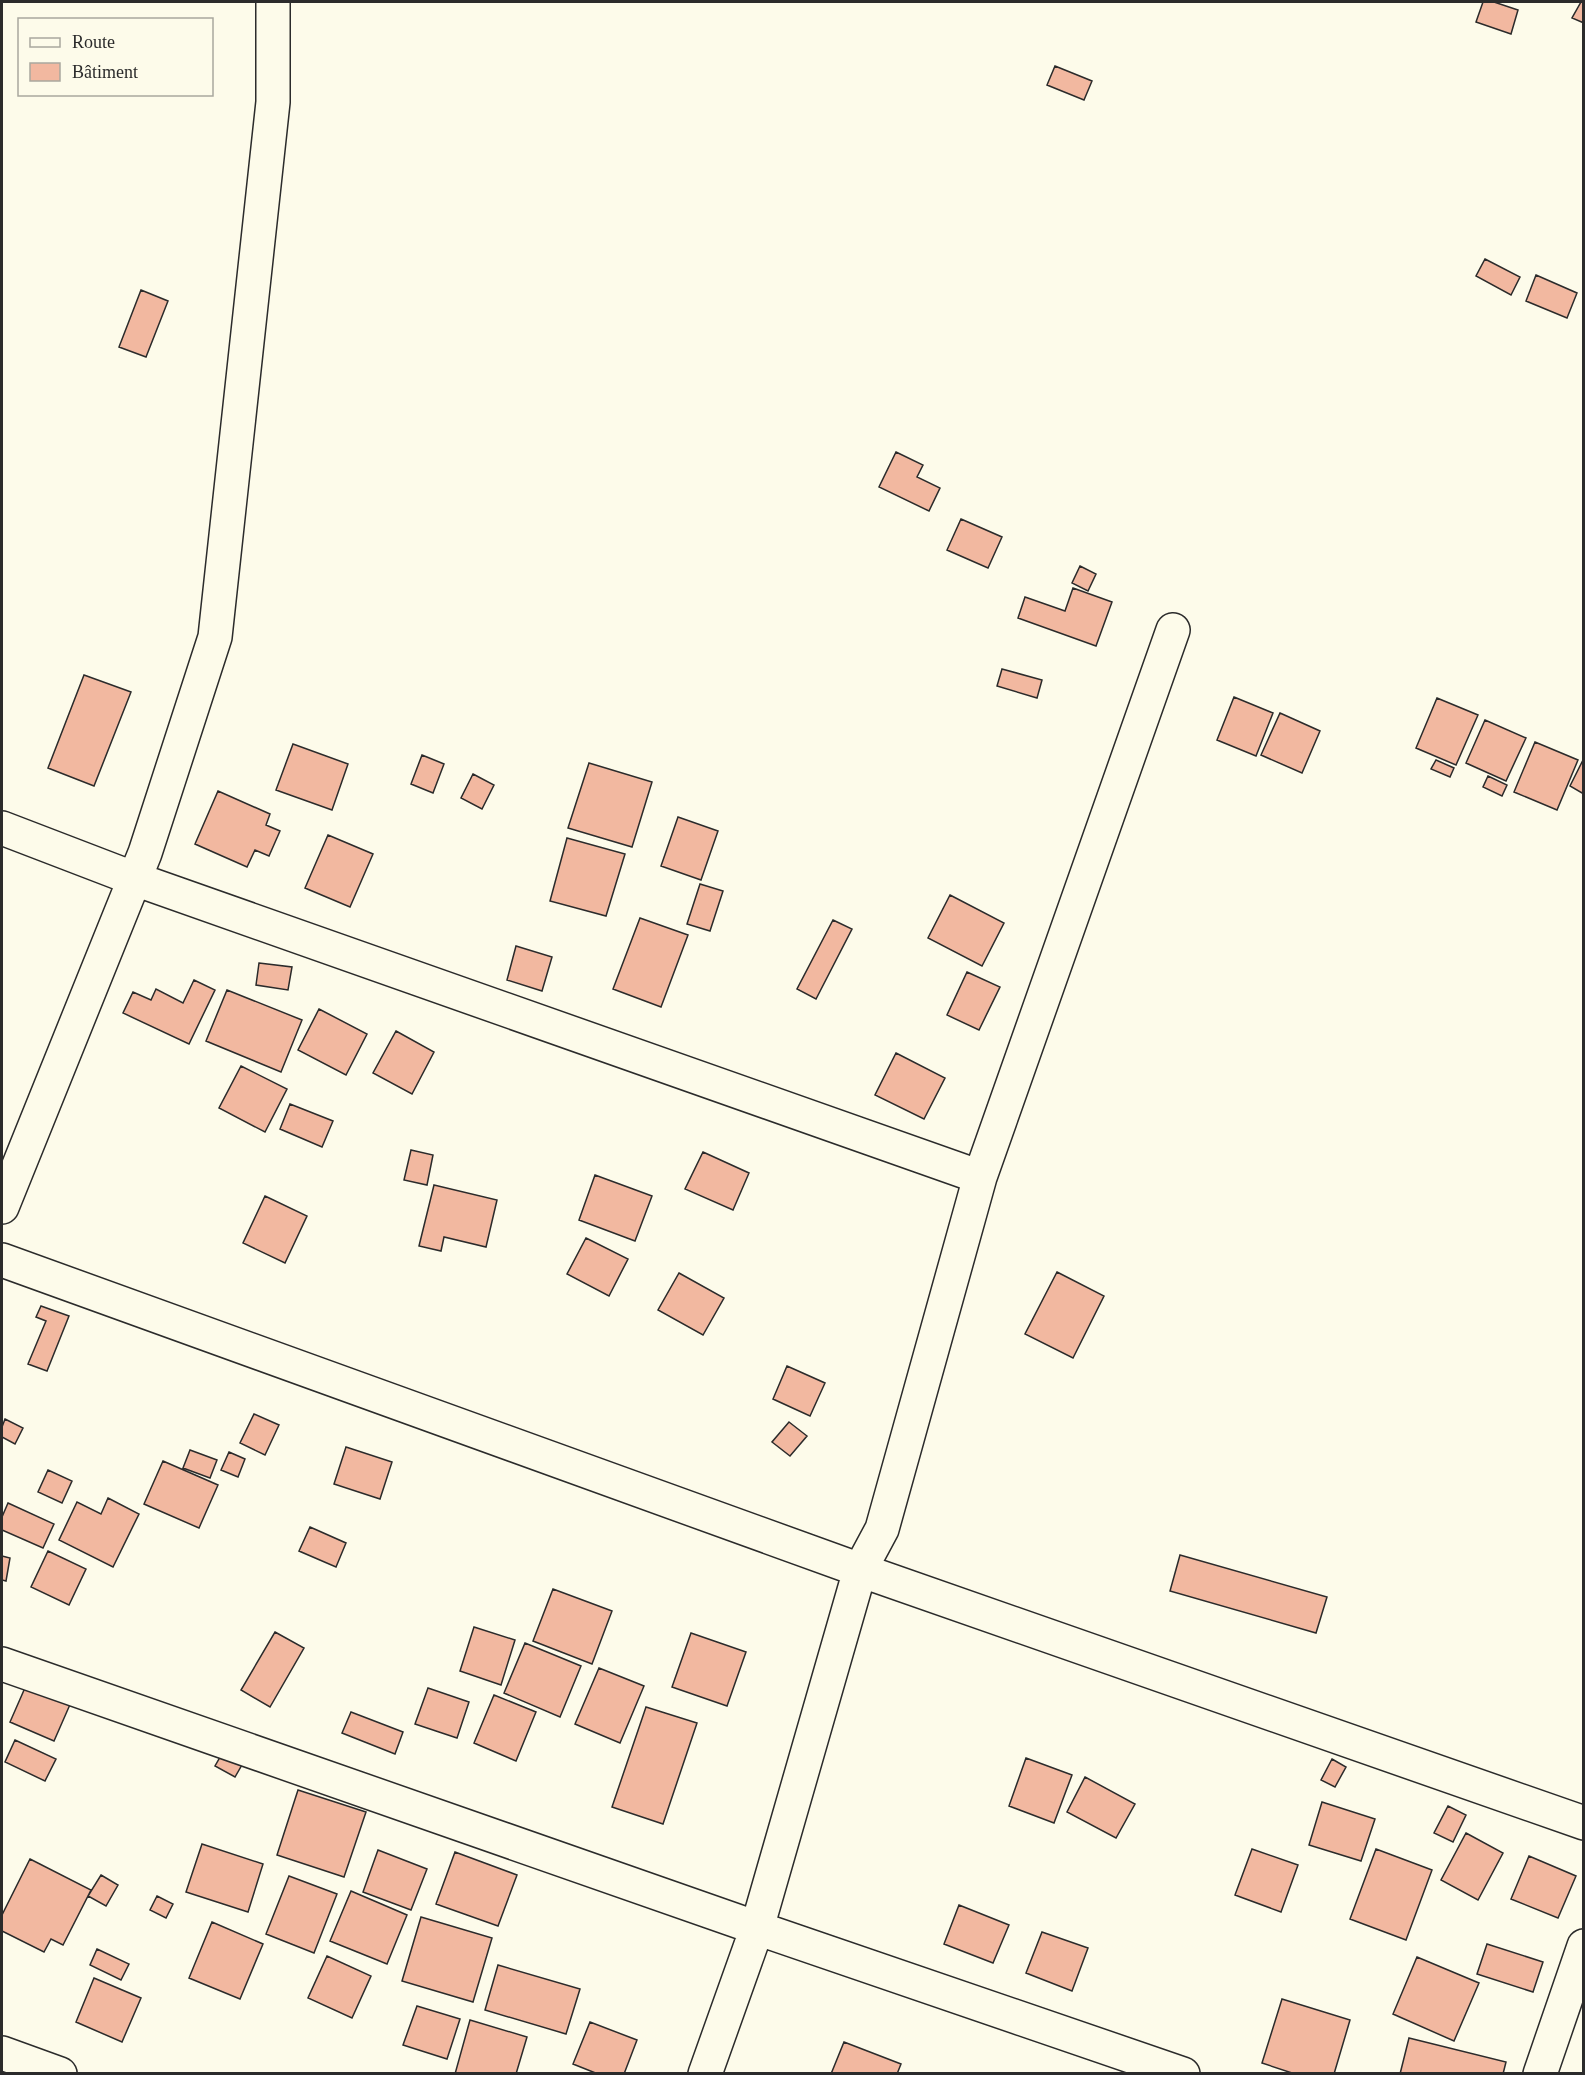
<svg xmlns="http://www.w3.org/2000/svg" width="1585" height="2075" font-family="Georgia,serif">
<rect width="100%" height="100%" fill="#fdfbea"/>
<path fill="#f2b8a0" stroke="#2b2b2b" stroke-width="1.5" d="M1483 2H1494L1518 10 1511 34 1476 22Z
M1581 2H1584V23L1572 18Z
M1055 66 1092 81 1084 100 1047 85Z
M1485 259 1520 277 1511 295 1476 276Z
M1536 275 1577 293 1567 318 1526 301Z
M141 290 168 301 146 357 119 347Z
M896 452 923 465 917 477 940 488 929 511 879 487Z
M961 519 1002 537 988 568 947 550Z
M1080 566 1096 574 1088 591 1072 583Z
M1073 588 1112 602 1096 646 1018 618 1025 597 1065 611Z
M1002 669 1042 680 1037 698 997 686Z
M84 675 131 692 94 786 48 768Z
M1234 697 1273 713 1256 756 1217 740Z
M1437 698 1478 715 1456 765 1416 748Z
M1280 713 1320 731 1302 773 1261 755Z
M1485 720 1526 738 1506 781 1466 763Z
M1535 742 1578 760 1557 810 1514 792Z
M293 744 348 764 332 810 276 790Z
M422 755 444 764 433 793 411 784Z
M1584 758V790L1582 793 1570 786Z
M1436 760 1454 768 1450 777 1431 769Z
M589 763 652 782 632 847 568 828Z
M473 774 494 785 482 809 461 798Z
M1488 776 1507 785 1502 796 1483 787Z
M218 791 270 814 266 825 280 831 269 856 255 850 247 867 195 844Z
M678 817 718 831 701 880 661 866Z
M328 835 373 854 350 907 305 888Z
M567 838 625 854 606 916 550 901Z
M700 884 723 891 710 931 687 924Z
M950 895 1004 923 982 966 928 938Z
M640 918 688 935 661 1007 613 989Z
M833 920 852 929 816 999 797 989Z
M516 946 552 957 542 991 507 980Z
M259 963 292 967 288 990 256 985Z
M967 972 1000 987 979 1030 947 1015Z
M194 980 215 990 189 1044 123 1013 133 992 151 1000 156 989 183 1003Z
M227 990 302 1020 281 1072 206 1041Z
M319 1009 367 1034 346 1075 298 1050Z
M396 1031 434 1052 412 1094 373 1073Z
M896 1053 945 1078 924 1119 875 1095Z
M241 1066 287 1089 265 1132 219 1108Z
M290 1104 333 1121 322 1147 280 1129Z
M411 1150 433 1155 427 1185 404 1180Z
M703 1152 749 1173 733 1210 685 1189Z
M595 1175 652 1196 635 1241 579 1220Z
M434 1185 497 1200 486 1247 444 1237 441 1251 419 1246Z
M265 1196 307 1216 285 1263 243 1243Z
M586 1238 628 1259 609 1296 567 1274Z
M1057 1272 1104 1296 1073 1358 1025 1334Z
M679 1273 724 1298 703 1335 658 1310Z
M41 1306 69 1316 47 1371 28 1364 46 1321 36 1317Z
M787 1366 825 1383 810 1416 773 1399Z
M254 1414 279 1425 265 1455 240 1443Z
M5 1419 23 1428 15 1444 2 1437V1427Z
M789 1422 807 1436 790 1456 772 1442Z
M346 1447 392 1462 380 1499 334 1484Z
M190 1450 217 1460 210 1478 183 1468Z
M229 1452 245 1459 238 1477 221 1470Z
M163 1461 218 1485 199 1528 144 1504Z
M48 1470 72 1481 62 1503 38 1492Z
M108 1498 139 1514 113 1567 59 1540 77 1502 101 1514Z
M8 1503 54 1524 43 1548 2 1530V1517Z
M310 1527 346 1543 336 1567 299 1551Z
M48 1551 86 1569 69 1605 31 1587Z
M1180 1555 1327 1597 1316 1633 1170 1591Z
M2 1556 10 1558 6 1581 2 1580Z
M553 1589 612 1611 592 1664 533 1641Z
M474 1627 515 1640 501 1685 460 1671Z
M275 1632 304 1648 270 1707 241 1690Z
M691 1633 746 1652 727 1706 672 1687Z
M525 1643 581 1666 560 1717 504 1693Z
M599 1668 644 1686 620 1743 575 1724Z
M28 1681 72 1700 54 1741 10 1722Z
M428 1688 469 1702 457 1738 415 1724Z
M494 1695 536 1712 516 1761 474 1743Z
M646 1707 697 1723 663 1824 612 1807Z
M351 1712 403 1732 395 1754 342 1733Z
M15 1740 56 1759 45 1781 5 1762Z
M223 1752 243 1763 235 1777 215 1766Z
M1026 1758 1072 1775 1054 1823 1009 1806Z
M1332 1759 1346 1767 1335 1787 1321 1780Z
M1085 1777 1135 1804 1116 1838 1067 1812Z
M298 1790 366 1812 344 1877 277 1855Z
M1322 1802 1375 1819 1361 1861 1309 1845Z
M1448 1806 1466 1815 1453 1842 1434 1833Z
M1466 1833 1503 1853 1478 1900 1441 1880Z
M202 1844 263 1864 248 1912 186 1892Z
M1252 1849 1298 1865 1281 1912 1235 1895Z
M1376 1849 1432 1870 1406 1940 1350 1919Z
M378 1850 427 1869 411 1910 363 1892Z
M455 1852 517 1875 498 1926 436 1904Z
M1529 1856 1576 1876 1558 1918 1511 1899Z
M30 1859 91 1890 63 1945 51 1939 44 1952 2 1931V1915Z
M101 1875 118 1885 106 1906 88 1896Z
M289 1876 337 1894 314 1953 266 1934Z
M351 1891 407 1915 387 1964 330 1941Z
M157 1896 173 1904 166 1918 150 1910Z
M959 1905 1009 1925 993 1963 944 1944Z
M421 1917 492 1938 473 2002 402 1981Z
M212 1922 263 1944 240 1999 189 1978Z
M1042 1932 1088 1948 1072 1991 1026 1973Z
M1487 1944 1543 1962 1533 1992 1477 1974Z
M97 1949 129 1964 121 1980 90 1965Z
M327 1956 371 1976 352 2018 308 1998Z
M1417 1957 1479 1983 1454 2041 1393 2014Z
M498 1965 580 1989 566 2034 485 2010Z
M94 1978 141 1998 122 2042 76 2022Z
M1282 1999 1350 2020 1334 2074H1295L1262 2063Z
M417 2006 460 2019 447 2059 403 2045Z
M470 2020 527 2037 516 2074H455Z
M590 2022 637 2040 624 2074H598L573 2064Z
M1409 2038 1506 2062 1503 2074H1400Z
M844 2042 901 2064 897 2074H831Z"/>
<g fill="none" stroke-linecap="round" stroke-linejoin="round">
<g stroke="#2b2b2b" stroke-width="36">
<path id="street" d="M2 828 135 879 980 1177
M2 1207 145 853 215 637 273 102V2
M2 1260 860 1570 1584 1823
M2 1664 757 1928 1183 2074
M2 2053 60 2074
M705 2074 757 1928 860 1570 882 1529 980 1177 1173 630
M1540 2074 1584 1946"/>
</g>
<use href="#street" stroke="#fdfbea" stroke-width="33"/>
</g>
<rect width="1585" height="2075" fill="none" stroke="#2b2b2b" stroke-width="6"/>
<rect x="18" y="18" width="195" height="78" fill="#fdfbea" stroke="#a9a89e" stroke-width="1.5"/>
<rect x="30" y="38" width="30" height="9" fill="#fdfbea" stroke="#a9a89e" stroke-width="1.5"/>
<text x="72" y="48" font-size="18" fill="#2b2b2b">Route</text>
<rect x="30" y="63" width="30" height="18" fill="#f2b8a0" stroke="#a9a89e" stroke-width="1.5"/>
<text x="72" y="78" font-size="18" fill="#2b2b2b">Bâtiment</text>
</svg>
